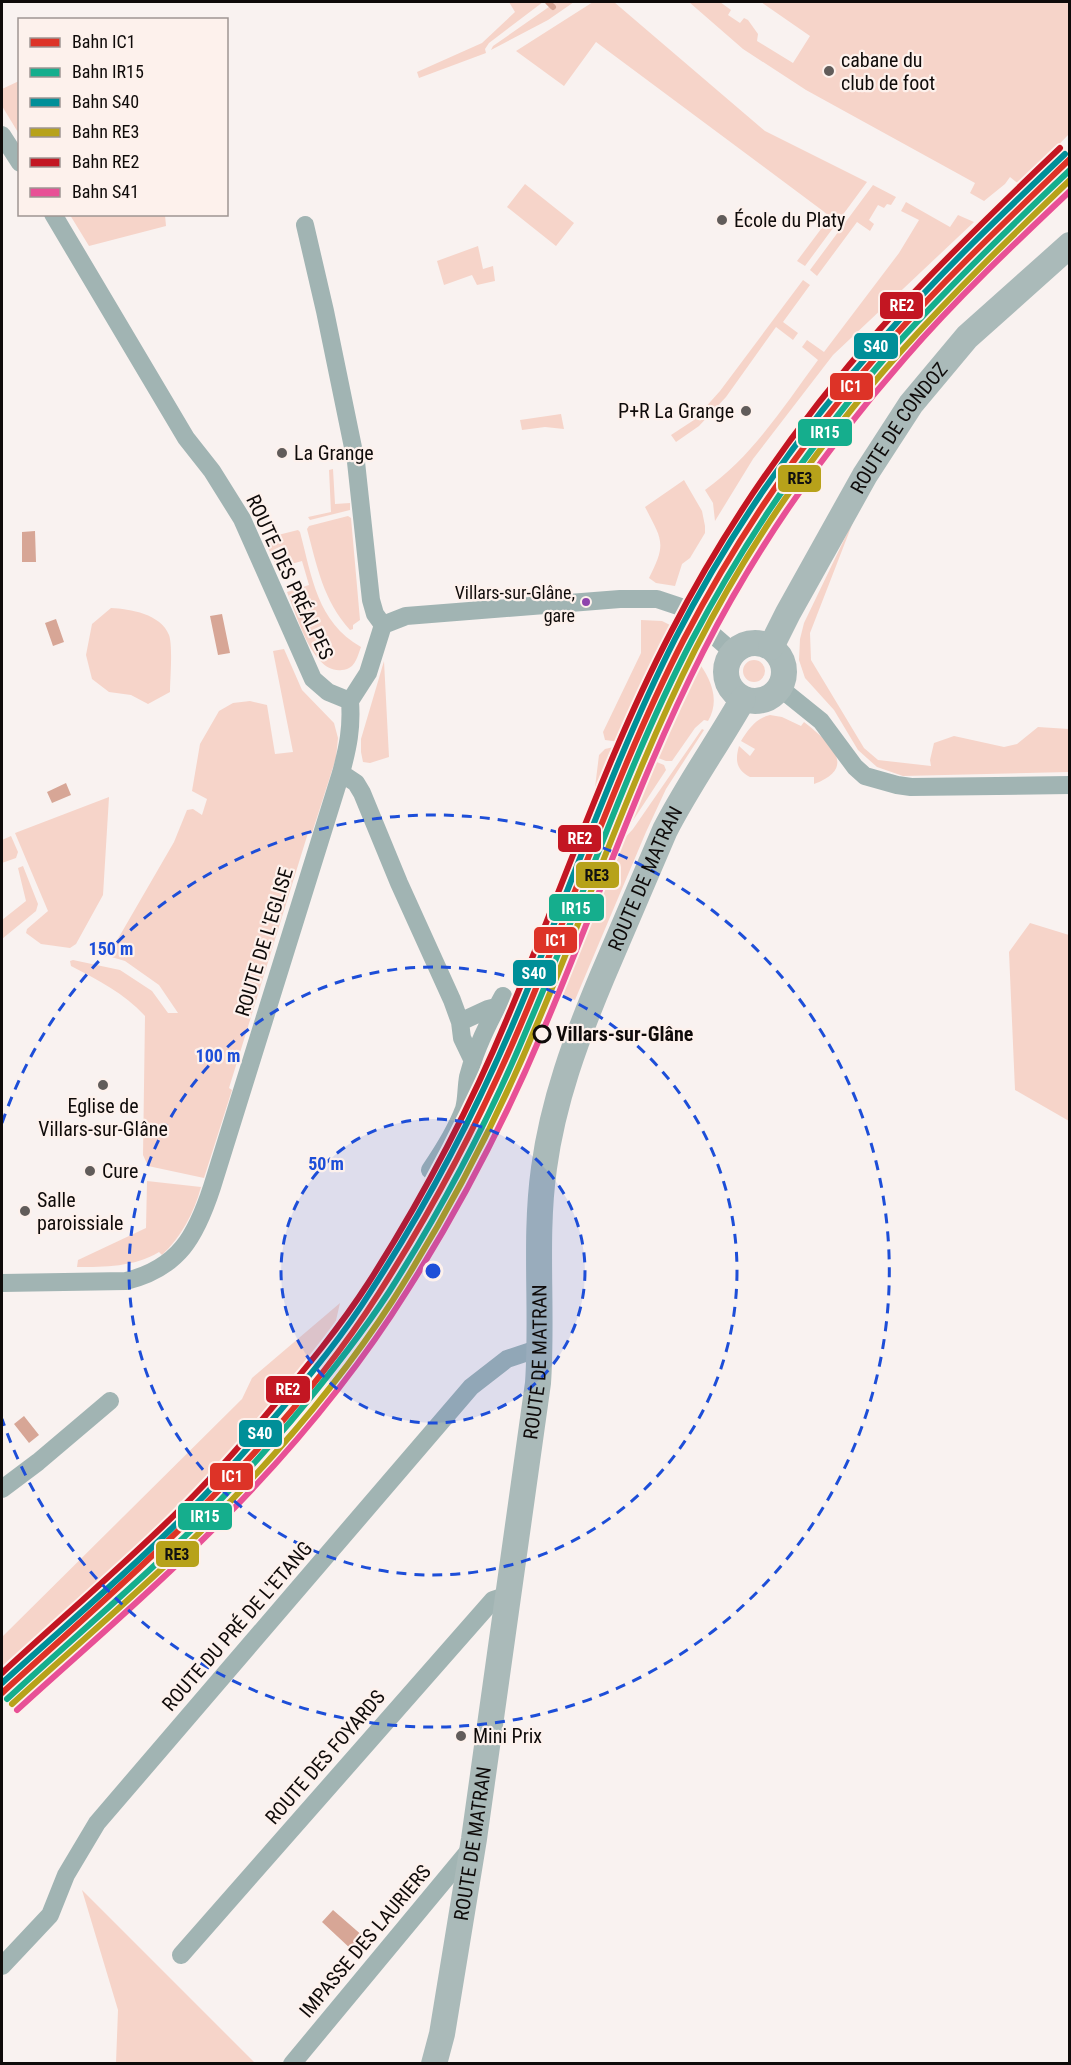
<svg xmlns="http://www.w3.org/2000/svg" width="1071" height="2065" font-family="'Roboto Condensed',sans-serif">
<rect width="100%" height="100%" fill="#f9f2f0"/>
<path fill="#f6d4c9" d="M509 2H543L489 43 485 49 486 53 419 78 417 72 482 43 515 12Z
M556 2H574L548 20 491 50 493 46Z
M593 2H614L765 131 867 182 805 266 797 261 830 217 823 211 596 42 564 86 516 51Z
M689 2H720L731 10 728 15 740 23 744 18 748 20 758 34 757 41 793 63 810 36 761 2H1069V134L1020 185 1010 177 1005 184 984 201 970 193 975 183 806 90 743 49Z
M19 81H20L19 134 2 106V89Z
M525 184 574 223 556 246 507 207Z
M873 185 896 197 891 205 887 204 884 208 878 205 869 220 874 224 870 231 857 222 817 276 810 270Z
M906 202 950 227 958 215 974 222 833 355 753 459 715 521 713 503 705 490C752 457 784 406 818 360L802 347 807 340 824 352 899 253 919 220 901 211Z
M70 215H165L166 226 89 246Z
M478 246 483 269 493 266 495 281 477 285 472 275 444 285 437 261Z
M803 280 810 285 783 322 798 333 793 340 776 327 726 397 699 426 676 442 671 435 694 420 720 391Z
M561 414 564 429 545 427 522 430 520 420Z
M333 469 335 504 350 503V510L310 520 308 517 331 512 329 470Z
M684 480 702 511 705 526V533L690 558 682 564 675 586 656 583 649 578C667 543 662 540 645 507Z
M348 516 351 518 360 620 353 625V629L350 630C323 600 317 566 307 529L309 526Z
M855 517 810 633 811 660 864 748 878 760 931 766 930 760 934 743 954 736 1004 747 1017 744 1038 727 1069 729V772L903 776 877 767 858 750 834 710 805 678 799 660 800 639 804 623Z
M298 530 300 532C312 577 317 622 361 647 357 658 355 669 342 670 312 674 297 615 287 592L309 585 302 561 277 568 265 541 266 538Z
M111 608C130 609 161 614 169 635 173 646 170 680 170 692L148 704 131 695 109 692 92 679 86 655 92 624Z
M641 620 662 621 678 629 634 734 629 732 593 823 591 820 599 755 605 749 618 746 620 742 605 740 603 732 641 653Z
M284 649 302 690 334 723 338 738 336 758 312 833H308L229 1088 232 1090 204 1178 148 1166 143 1155 145 1016C124 993 98 980 71 966L70 961 73 960 120 970 152 991 168 1013H178L159 985 125 961 108 956 174 842 187 810 193 809 202 815 207 799 192 791 200 744 219 711 233 703 250 701 267 705 275 754 293 752 273 651Z
M696 659C710 677 721 699 708 721L704 720 695 728 672 761H666L653 756 652 760 664 765 666 770 630 825 622 832 647 772 642 769 647 763Z
M743 671a11 11 0 1 1 22 0a11 11 0 1 1-22 0Z
M384 661 389 757 370 763 363 762 361 752V739Z
M770 715 782 717 801 726 804 722C828 741 860 767 814 784V777H750C736 770 735 760 739 746L750 756 755 749 741 741C749 729 755 719 770 715Z
M702 729 704 730 666 789 646 832 575 1000 560 994 620 843 633 829Z
M109 797 103 895 76 944 70 948 41 944 26 933 27 929 48 911 15 833Z
M11 836 18 852 16 858 2 863V840Z
M23 866 38 904 36 911 2 939V920L26 901 18 868Z
M1030 923 1069 935V1121L1015 1090 1009 952Z
M147 1181 201 1187C194 1213 181 1237 162 1255L159 1252C134 1267 105 1267 77 1267L78 1260 146 1228Z
M340 1303 329 1351 264 1426 2 1676V1637L242 1399 252 1378Z
M82 1890 255 2063H116L118 2010Z"/>
<path fill="#d7a696" d="M35 531 36 562H22V532Z
M222 614 230 653 218 655 210 616Z
M56 619 64 642 53 646 45 623Z
M66 783 71 795 52 803 47 792Z
M24 1416 39 1435 29 1443 14 1424Z
M333 1910 364 1937 352 1950 322 1922Z"/>
<g fill="none" stroke-linecap="round" stroke-linejoin="round">
<path stroke="#d7a696" stroke-width="6" d="M548 2 553 7"/>
<path stroke="#a1b4b3" stroke-width="18" d="M2 135 20 163
M53 214 186 438 212 471 242 519 313 679 328 692 350 701
M305 225 325 311 356 462 371 600 375 614 383 625
M383 625 406 616 620 599H657L681 607 734 653
M780 688 821 721 855 767 865 776 897 785 911 787 1070 785
M350 701 368 673 383 625
M341 773 356 783 362 793 399 883 452 1000 460 1022 462 1038 473 1061
M460 1022 488 1009 496 1007
M430 1170C443 1151 456 1130 464 1109 467 1098 466 1088 468 1077 475 1049 489 1021 503 996
M2 1283 126 1281C179 1268 196 1236 212 1187L341 773C348 747 352 728 350 701
M2 1489 38 1462 110 1401
M181 1955 493 1600 508 1595
M2 1966 50 1915 66 1875 97 1823 471 1387 507 1359 540 1348
M292 2064 472 1847"/>
<g stroke="#aabab9" stroke-width="26">
<circle cx="755" cy="672" r="29"/>
<path id="s1" d="M771 647 788 613 865 475 911 404 967 337 1070 245"/>
<path id="s2" d="M434 2064 442 2034 474 1839 538 1383C543 1311 534 1239 544 1168 553 1101 576 1039 602 977 623 928 644 879 665 830 688 785 718 743 743 699"/>
</g>
<g stroke="#fdf1ec" stroke-width="10">
<path id="rail-1" d="M2 1693C139 1568 278 1451 379 1293 434 1207 481 1118 521 1024 576 896 620 763 684 639 740 532 809 432 889 342 946 278 1008 219 1070 159"/>
</g>
<g stroke="#fdf1ec" stroke-width="10">
<path id="rail-2" d="M7 1699C63 1647 121 1598 175 1546 217 1506 254 1464 291 1421 326 1379 359 1338 389 1292 443 1207 490 1118 529 1024 584 897 627 764 692 640 748 534 817 435 896 345 951 284 1010 227 1070 170"/>
</g>
<g stroke="#fdf1ec" stroke-width="10">
<path id="rail-3" d="M2 1683C58 1632 116 1583 170 1530 209 1493 244 1453 279 1412 312 1373 344 1334 371 1291 426 1206 473 1117 513 1024 568 896 612 764 675 639 731 530 803 427 885 336 941 272 1003 213 1065 154"/>
</g>
<g stroke="#fdf1ec" stroke-width="10">
<path id="rail-4" d="M12 1704C70 1651 130 1600 187 1545 262 1472 336 1388 393 1300 449 1212 497 1120 537 1024 590 900 634 771 695 650 750 542 822 439 904 348 956 290 1013 235 1070 180"/>
</g>
<g stroke="#fdf1ec" stroke-width="10">
<path id="rail-5" d="M2 1673C55 1624 110 1577 162 1527 201 1490 237 1450 271 1409 306 1368 340 1327 369 1282 423 1197 470 1108 509 1014 563 887 607 755 671 632 727 523 799 421 880 329 937 266 998 207 1060 148"/>
</g>
<g stroke="#fdf1ec" stroke-width="10">
<path id="rail-6" d="M17 1710C75 1657 135 1606 191 1551 272 1473 347 1387 407 1291 459 1209 504 1123 542 1033 596 907 640 775 703 652 757 546 826 448 905 358 956 299 1013 245 1070 191"/>
</g>
<use href="#rail-1" stroke="#dd3327" stroke-width="6"/>
<use href="#rail-2" stroke="#15ae8d" stroke-width="6"/>
<use href="#rail-3" stroke="#008f98" stroke-width="6"/>
<use href="#rail-4" stroke="#b7a21a" stroke-width="6"/>
<use href="#rail-5" stroke="#c31622" stroke-width="6"/>
<use href="#rail-6" stroke="#e85096" stroke-width="6"/>
</g>
<circle cx="433" cy="1271" r="152" fill="#1d4ed8" fill-opacity=".12"/>
<g fill="none" stroke="#1d4ed8" stroke-width="3" stroke-dasharray="10 8">
<circle cx="433" cy="1271" r="152"/>
<circle cx="433" cy="1271" r="304"/>
<path d="M2 1123A456 456 0 1 1 2 1419"/>
</g>
<g fill="#615c5a" stroke="#fdf1ec" stroke-width="2">
<circle cx="829" cy="71" r="6"/>
<circle cx="722" cy="220" r="6"/>
<circle cx="746" cy="411" r="6"/>
<circle cx="282" cy="453" r="6"/>
<circle cx="103" cy="1085" r="6"/>
<circle cx="90" cy="1171" r="6"/>
<circle cx="25" cy="1211" r="6"/>
<circle cx="461" cy="1736" r="6"/>
</g>
<circle fill="#8e44ad" stroke="#fdf1ec" stroke-width="2" cx="586" cy="602" r="5"/>
<circle fill="#fdf1ec" stroke="#0f0b0a" stroke-width="3" cx="542" cy="1034" r="8"/>
<g text-anchor="middle" stroke-width="4.5" stroke-linejoin="round" paint-order="stroke">
<g font-size="18" fill="#0f0b0a" stroke="#fdf1ec" text-anchor="end">
<text x="575" y="599">Villars-sur-Glâne,<tspan x="575" dy="23">gare</tspan></text>
</g>
<g font-size="20" fill="#0f0b0a" stroke="#fdf1ec" text-anchor="start">
<text x="841" y="67">cabane du<tspan x="841" dy="23">club de foot</tspan></text>
<text x="734" y="227">École du Platy</text>
<text x="734" y="418" text-anchor="end">P+R La Grange</text>
<text x="294" y="460">La Grange</text>
<text x="103" y="1113" text-anchor="middle">Eglise de<tspan x="103" dy="23">Villars-sur-Glâne</tspan></text>
<text x="102" y="1178">Cure</text>
<text x="37" y="1207">Salle<tspan x="37" dy="23">paroissiale</tspan></text>
<text x="473" y="1743">Mini Prix</text>
</g>
<g font-size="20" fill="#0f0b0a" stroke="#fdf1ec">
<text dy="7" stroke="none"><textPath href="#s1" startOffset="254">ROUTE DE CONDOZ</textPath></text>
<text transform="translate(290 577) rotate(65)" y="7">ROUTE DES PRÉALPES</text>
<text dy="7" stroke="none"><textPath href="#s2" startOffset="1212">ROUTE DE MATRAN</textPath></text>
<text transform="translate(264 942) rotate(-73)" y="7">ROUTE DE L'EGLISE</text>
<text dy="7" stroke="none"><textPath href="#s2" startOffset="710">ROUTE DE MATRAN</textPath></text>
<text transform="translate(237 1626) rotate(-49)" y="7">ROUTE DU PRÉ DE L'ETANG</text>
<text transform="translate(325 1757) rotate(-49)" y="7">ROUTE DES FOYARDS</text>
<text dy="7" stroke="none"><textPath href="#s2" startOffset="224">ROUTE DE MATRAN</textPath></text>
<text transform="translate(365 1941) rotate(-50)" y="7">IMPASSE DES LAURIERS</text>
</g>
<g font-size="20" font-weight="bold" fill="#0f0b0a" stroke="#fdf1ec" text-anchor="start">
<text x="556" y="1041">Villars-sur-Glâne</text>
</g>
</g>
<circle cx="433" cy="1271" r="9" fill="#1d4ed8" stroke="#fdf1ec" stroke-width="3"/>
<g font-size="18" text-anchor="middle" font-weight="bold" fill="#1d4ed8" stroke="#fdf1ec" stroke-width="4.5" stroke-linejoin="round" paint-order="stroke">
<text x="111" y="955">150 m</text>
<text x="218" y="1062">100 m</text>
<text x="326" y="1170">50 m</text>
</g>
<g stroke="#fdf1ec" stroke-width="2">
<rect x="879" y="291" width="45" height="29" rx="6" fill="#c31622"/>
<rect x="853" y="332" width="46" height="28" rx="6" fill="#008f98"/>
<rect x="829" y="372" width="45" height="29" rx="6" fill="#dd3327"/>
<rect x="797" y="418" width="56" height="29" rx="6" fill="#15ae8d"/>
<rect x="777" y="464" width="45" height="29" rx="6" fill="#b7a21a"/>
<rect x="557" y="824" width="45" height="29" rx="6" fill="#c31622"/>
<rect x="575" y="861" width="45" height="28" rx="6" fill="#b7a21a"/>
<rect x="548" y="893" width="57" height="29" rx="6" fill="#15ae8d"/>
<rect x="533" y="926" width="45" height="28" rx="6" fill="#dd3327"/>
<rect x="512" y="959" width="45" height="28" rx="6" fill="#008f98"/>
<rect x="265" y="1375" width="46" height="29" rx="6" fill="#c31622"/>
<rect x="238" y="1419" width="45" height="29" rx="6" fill="#008f98"/>
<rect x="209" y="1462" width="45" height="29" rx="6" fill="#dd3327"/>
<rect x="177" y="1502" width="56" height="29" rx="6" fill="#15ae8d"/>
<rect x="155" y="1540" width="45" height="28" rx="6" fill="#b7a21a"/>
</g>
<g font-size="16" text-anchor="middle" font-weight="bold" fill="#fff">
<text x="902" y="311">RE2</text>
<text x="876" y="352">S40</text>
<text x="851" y="392">IC1</text>
<text x="825" y="438">IR15</text>
<text x="580" y="844">RE2</text>
<text x="576" y="914">IR15</text>
<text x="556" y="946">IC1</text>
<text x="534" y="979">S40</text>
<text x="288" y="1395">RE2</text>
<text x="260" y="1439">S40</text>
<text x="232" y="1482">IC1</text>
<text x="205" y="1522">IR15</text>
</g>
<g font-size="16" text-anchor="middle" font-weight="bold" fill="#111">
<text x="800" y="484">RE3</text>
<text x="597" y="881">RE3</text>
<text x="177" y="1560">RE3</text>
</g>
<rect width="1071" height="2065" fill="none" stroke="#0f0b0a" stroke-width="6"/>
<rect x="18" y="18" width="210" height="198" fill="#fdf1ec" stroke="#9e9592" stroke-width="1.5"/>
<rect x="30" y="38" width="30" height="9" fill="#dd3327" stroke="#9e9592" stroke-width="1.5"/>
<text x="72" y="48" font-size="18" fill="#0f0b0a">Bahn IC1</text>
<rect x="30" y="68" width="30" height="9" fill="#15ae8d" stroke="#9e9592" stroke-width="1.5"/>
<text x="72" y="78" font-size="18" fill="#0f0b0a">Bahn IR15</text>
<rect x="30" y="98" width="30" height="9" fill="#008f98" stroke="#9e9592" stroke-width="1.5"/>
<text x="72" y="108" font-size="18" fill="#0f0b0a">Bahn S40</text>
<rect x="30" y="128" width="30" height="9" fill="#b7a21a" stroke="#9e9592" stroke-width="1.5"/>
<text x="72" y="138" font-size="18" fill="#0f0b0a">Bahn RE3</text>
<rect x="30" y="158" width="30" height="9" fill="#c31622" stroke="#9e9592" stroke-width="1.5"/>
<text x="72" y="168" font-size="18" fill="#0f0b0a">Bahn RE2</text>
<rect x="30" y="188" width="30" height="9" fill="#e85096" stroke="#9e9592" stroke-width="1.5"/>
<text x="72" y="198" font-size="18" fill="#0f0b0a">Bahn S41</text>
</svg>
